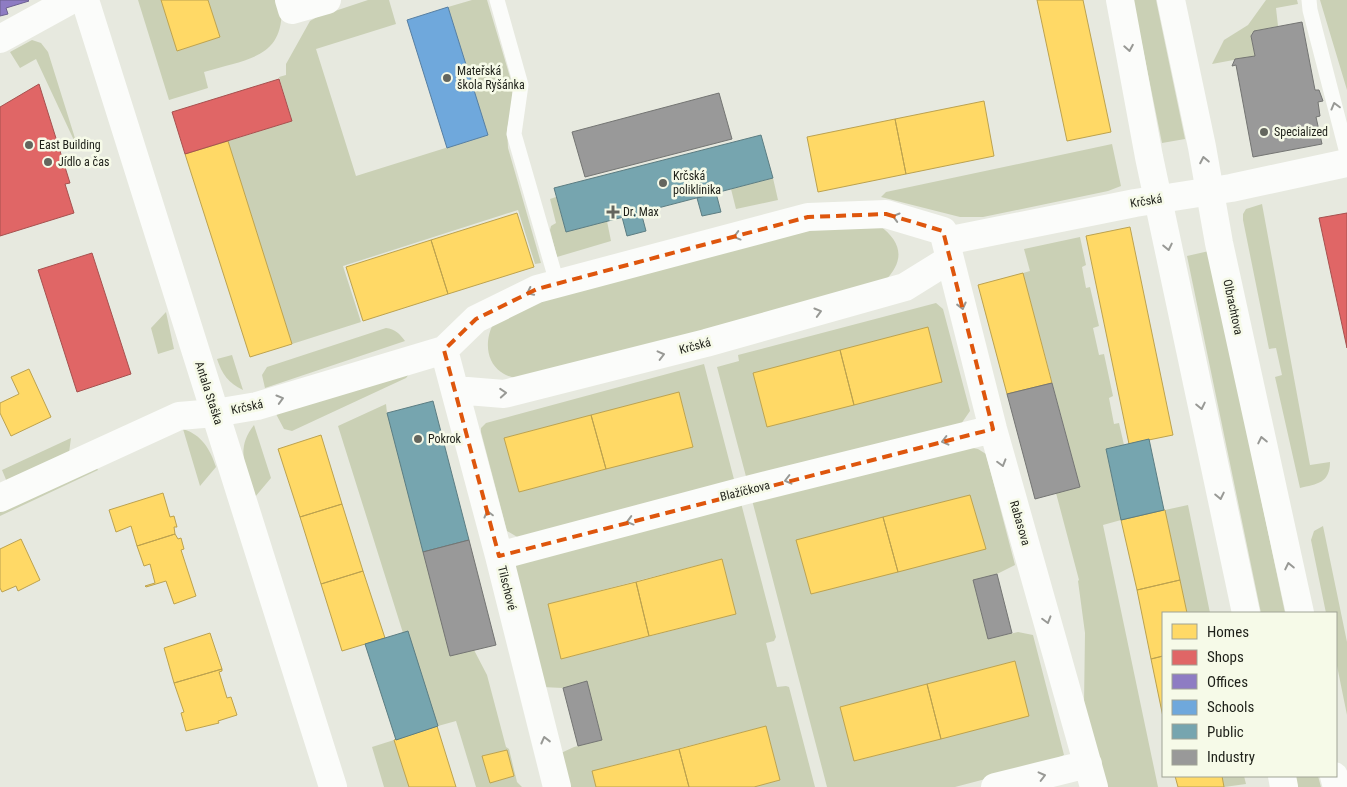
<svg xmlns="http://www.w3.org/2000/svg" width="1347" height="787" font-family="'Roboto Condensed',sans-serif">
<rect width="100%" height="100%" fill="#e7e9df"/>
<path fill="#cad0b5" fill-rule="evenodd" d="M138 0H161L177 51 220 37 208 0H281C287 59 249 58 204 72L208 88 169 100Z
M368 0H389L396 24 316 49 356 176 487 135 448 7 472 0H487L513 87 512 108 507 129 508 148 541 263 535 264 518 210 343 266 361 322 292 344 228 141 292 121 279 77 286 75V64L310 21 317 17Z
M1133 0H1156L1185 139 1162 143Z
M1266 0H1297L1298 4 1276 8 1278 26 1252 33 1251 36 1255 56 1212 64 1224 40 1248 25Z
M1320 0H1347V90Z
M32 40 41 43 48 52 79 151 36 59 20 68 10 52Z
M1112 144 1121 186 1108 191 983 217H960L881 197 886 192Z
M773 178 778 200 736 209 731 189Z
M556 197 566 232 607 221 611 241 557 257 550 230 551 226 556 223 550 199Z
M1262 204 1310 465 1330 462C1330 483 1317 484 1300 488L1275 377 1282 375 1276 348 1269 349 1243 220V214L1246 209Z
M879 225C903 243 905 261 884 282L523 379C515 378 508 377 501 372 483 360 485 332 498 317 505 310 531 304 541 299L823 227Z
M1080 237 1086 265 1082 267 1086 288 1090 287 1099 326 1093 328 1099 355 1104 354 1113 396 1109 398 1114 424 1119 423 1124 445 1106 449 1121 520 1103 525 1158 787H1106L1084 704 1085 633 1078 581 1079 580 1056 493 1080 487 1023 273 1030 271 1024 249Z
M1209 251 1285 613H1261L1187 256Z
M936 303 943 309 970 411 961 424 748 484 717 367 739 361 738 355ZM928 327 941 382 767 427 753 373Z
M166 312 174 349 158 354 151 328Z
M386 328C395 329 400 334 405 341L265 388 262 375 267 367Z
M232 355 243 390C228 383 222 374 217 359Z
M704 364 736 487 519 538 507 531 481 432V428L486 423ZM679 392 693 446 519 492 504 438Z
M410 373 406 378 292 431 284 429 276 414Z
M386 404 387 413 474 650 487 675 506 747 509 749 517 782 522 787H476L456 721 438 726 403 633 338 426ZM507 750 514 776 490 783 482 756Z
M254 425 271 478 255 497C247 470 234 450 254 425Z
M183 429C202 435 210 449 216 467L200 486Z
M71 438 69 453 7 482 2 470Z
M963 446 978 449 986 454 1015 565 997 574 973 580 988 639 1018 632 1033 635 1064 755 1046 763 955 787H827L752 500ZM970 495 985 549 811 594 796 540ZM1015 661 1028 716 855 761 840 707Z
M94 463 98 470 0 516V507Z
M741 503 776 637 774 641 766 643 777 687 786 686 789 687 815 787H754L780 780 766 726 592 771 596 787H569L561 753 574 747 602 740 587 682 563 688 542 687 512 567 524 560ZM722 559 736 614 561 659 548 604Z
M1188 505 1210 613H1187L1165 510Z
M1323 526 1347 642V715L1336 661V613H1326L1311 540 1314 531Z
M394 740 409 787H384L372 747Z
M1222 776H1244L1246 784 1224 787Z
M1295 776H1318L1321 787H1298Z"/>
<path fill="#ffd966" stroke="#bca24f" d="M161 0H208L220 37 177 51Z
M1037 0H1083L1111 132 1067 141Z
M984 101 994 156 906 174 895 119Z
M895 119 906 174 818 192 807 137Z
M228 141 292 344 250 357 185 154Z
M517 213 534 267 448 294 431 240Z
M1130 227 1173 435 1129 444 1086 236Z
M431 240 448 294 363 321 346 267Z
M1023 273 1052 383 1007 394 978 285Z
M928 327 942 382 854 405 840 350Z
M840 350 854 405 767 427 753 373Z
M29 369 51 417 11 436 0 413V403L19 394 11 377Z
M679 392 693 447 606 469 591 415Z
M591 415 606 469 519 492 504 438Z
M321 435 342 504 300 517 278 449Z
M163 493 170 517 174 516 177 527H174L175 534 137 546 131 526 116 532 109 510Z
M970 495 986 549 898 572 883 517Z
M342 504 363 571 321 584 300 517Z
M1164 510H1165L1180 580 1137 590 1121 520Z
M883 517 898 572 811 594 796 540Z
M175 534 178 539 181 538 184 549 181 550 196 596 174 604 166 581 146 587 145 586 155 583 150 564 144 566 137 546Z
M21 539 40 580 18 591 16 586 2 592 0 588V549Z
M722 559 736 614 649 636 636 582Z
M363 571 385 638 342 651 321 584Z
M1180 580 1187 613H1163V656L1151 659 1137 590Z
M636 582 649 636 561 659 548 604Z
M210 633 222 669 174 683 164 648Z
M1163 656V717L1151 659Z
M1015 661 1029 716 941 739 927 684Z
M222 669V671L219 672 227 698 231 697 237 715 218 721 219 723 186 731 181 713 184 712 174 683Z
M927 684 941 739 854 761 840 707Z
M437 726 456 787H409L394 740Z
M766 726 780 780 754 787H689L679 749Z
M679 749 689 787H596L592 771Z
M507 750 514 776 490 783 482 756Z
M1175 776H1222L1224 787H1178Z"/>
<path fill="#e06666" stroke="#a6514f" d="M279 79 292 121 185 154 172 112Z
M39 84 70 183 65 184 74 213 0 236V107Z
M1347 213V348L1319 218Z
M92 253 131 374 77 392 38 270Z"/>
<path fill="#8e7cc3" stroke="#6c6090" d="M0 0H28L29 1 6 8 8 14 0 16Z"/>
<path fill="#6fa8dc" stroke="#577fa2" d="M448 7 488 135 447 148 407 20Z"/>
<path fill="#76a5af" stroke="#5c7d82" d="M761 135 773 178 566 232 554 188Z
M716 193 721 212 702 216 697 198Z
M641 212 646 231 627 236 622 217Z
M433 401 469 540 423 552 387 413Z
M1149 439 1164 510 1121 520 1106 449Z
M408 631 438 726 396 740 365 644Z"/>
<path fill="#999" stroke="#747573" d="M1302 22 1315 90H1319L1323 101 1318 102 1320 116 1316 117 1322 144 1253 157 1236 65 1232 66 1235 59 1255 56 1251 36 1254 31Z
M719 93 732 139 585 177 572 132Z
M1052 383 1080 487 1035 499 1007 394Z
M469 540 496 645 450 656 423 552Z
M997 574 1012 633 988 639 973 580Z
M587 681 602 740 578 746 563 688Z"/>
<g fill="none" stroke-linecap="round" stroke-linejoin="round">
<path stroke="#fbfcfa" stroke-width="15" d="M497 0 521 85 514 134 557 283
M1309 0 1310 10 1347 153"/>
<path stroke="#fbfcfa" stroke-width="28" d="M289 0 292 10 327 0
M0 39 71 0
M946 241 1135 203 1231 188 1347 163
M444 350 499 556 557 787
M455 390 504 394 706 343 905 287 950 259
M0 498 179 416 215 413 257 406 444 350 476 319 537 289 808 217 886 214 943 231 993 429 1094 787
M499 556 743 491 993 429
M995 787 1088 764"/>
<path stroke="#fbfcfa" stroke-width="28" d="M85 0 333 787
M1120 0 1149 157 1246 613
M1171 0 1202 147 1219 243 1300 613
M1282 776 1284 787
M1334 776 1337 787"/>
</g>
<defs><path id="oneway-chevron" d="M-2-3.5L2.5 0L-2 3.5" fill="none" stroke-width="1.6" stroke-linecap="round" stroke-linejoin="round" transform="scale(1.25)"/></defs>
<g stroke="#989995">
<use href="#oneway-chevron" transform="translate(1129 48) rotate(80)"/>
<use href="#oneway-chevron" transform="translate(1335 106) rotate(-105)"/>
<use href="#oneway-chevron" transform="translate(1204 160) rotate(-101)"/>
<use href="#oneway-chevron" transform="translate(896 217) rotate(-164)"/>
<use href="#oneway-chevron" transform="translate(737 236) rotate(165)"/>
<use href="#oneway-chevron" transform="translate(1168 247) rotate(78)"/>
<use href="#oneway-chevron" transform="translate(530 292) rotate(154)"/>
<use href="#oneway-chevron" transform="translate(962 306) rotate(76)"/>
<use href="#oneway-chevron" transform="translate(818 312) rotate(-16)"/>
<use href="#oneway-chevron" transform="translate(661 355) rotate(-14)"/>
<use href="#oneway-chevron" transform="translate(503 393) rotate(-4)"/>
<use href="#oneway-chevron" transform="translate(280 399) rotate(-16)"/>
<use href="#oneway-chevron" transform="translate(1201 406) rotate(78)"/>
<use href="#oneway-chevron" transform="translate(1262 440) rotate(-102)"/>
<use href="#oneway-chevron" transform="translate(945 441) rotate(166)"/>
<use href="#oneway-chevron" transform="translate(1002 463) rotate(74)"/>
<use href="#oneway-chevron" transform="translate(788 480) rotate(166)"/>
<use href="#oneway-chevron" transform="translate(1220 496) rotate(78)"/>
<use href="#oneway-chevron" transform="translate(488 514) rotate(-105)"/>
<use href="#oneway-chevron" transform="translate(630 521) rotate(165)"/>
<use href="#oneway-chevron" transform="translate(1289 566) rotate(-102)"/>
<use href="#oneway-chevron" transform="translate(1047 620) rotate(74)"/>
<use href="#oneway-chevron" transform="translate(545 740) rotate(-104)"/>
<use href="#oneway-chevron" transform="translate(1042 776) rotate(-14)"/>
</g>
<path fill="none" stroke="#de560d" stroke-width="4" stroke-dasharray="10 6" stroke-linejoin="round" d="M886 214 943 231 993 429 499 556 444 350 476 319 537 289 808 217Z"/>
<g fill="#64665e" stroke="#f6fae8" stroke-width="2">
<circle cx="447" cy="78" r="5"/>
<circle cx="1264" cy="132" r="5"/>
<circle cx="29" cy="145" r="5"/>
<circle cx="48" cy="162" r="5"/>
<circle cx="663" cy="183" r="5"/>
<path d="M610.5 204.5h5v5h5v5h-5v5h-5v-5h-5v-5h5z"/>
<circle cx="418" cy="439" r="5"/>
</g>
<g text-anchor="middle" stroke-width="5" stroke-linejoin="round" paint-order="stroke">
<g font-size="12" fill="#1e2019" stroke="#f6fae8" text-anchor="start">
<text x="457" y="75">Mateřská<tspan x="457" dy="14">škola Ryšánka</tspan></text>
<text x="1274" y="136">Specialized</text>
<text x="39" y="149">East Building</text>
<text x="58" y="166">Jídlo a čas</text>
<text x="673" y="180">Krčská<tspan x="673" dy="14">poliklinika</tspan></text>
<text x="623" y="216">Dr. Max</text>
<text x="428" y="443">Pokrok</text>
</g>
<g font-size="12" fill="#1e2019" stroke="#f6fae8">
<text transform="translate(1146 201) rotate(-9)" y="4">Krčská</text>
<text transform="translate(1233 307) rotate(78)" y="4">Olbrachtova</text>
<text transform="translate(695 346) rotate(-15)" y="4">Krčská</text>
<text transform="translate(209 393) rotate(72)" y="4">Antala Staška</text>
<text transform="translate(247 407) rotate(-12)" y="4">Krčská</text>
<text transform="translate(745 491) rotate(-14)" y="4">Blažíčkova</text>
<text transform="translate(1020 523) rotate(74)" y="4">Rabasova</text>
<text transform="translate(507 588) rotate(76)" y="4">Tilschové</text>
</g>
</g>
<rect x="1162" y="612" width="175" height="165" fill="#f6fae8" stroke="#a0a395"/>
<rect x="1172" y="624" width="25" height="15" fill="#ffd966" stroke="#a0a395"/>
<text x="1207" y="637" font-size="15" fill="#1e2019">Homes</text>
<rect x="1172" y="650" width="25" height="15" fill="#e06666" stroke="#a0a395"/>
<text x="1207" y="662" font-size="15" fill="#1e2019">Shops</text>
<rect x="1172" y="674" width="25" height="15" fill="#8e7cc3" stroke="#a0a395"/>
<text x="1207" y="687" font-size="15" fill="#1e2019">Offices</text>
<rect x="1172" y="700" width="25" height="15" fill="#6fa8dc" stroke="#a0a395"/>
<text x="1207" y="712" font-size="15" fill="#1e2019">Schools</text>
<rect x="1172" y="724" width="25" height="15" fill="#76a5af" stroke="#a0a395"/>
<text x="1207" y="737" font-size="15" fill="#1e2019">Public</text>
<rect x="1172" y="750" width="25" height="15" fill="#999999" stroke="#a0a395"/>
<text x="1207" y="762" font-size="15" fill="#1e2019">Industry</text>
</svg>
